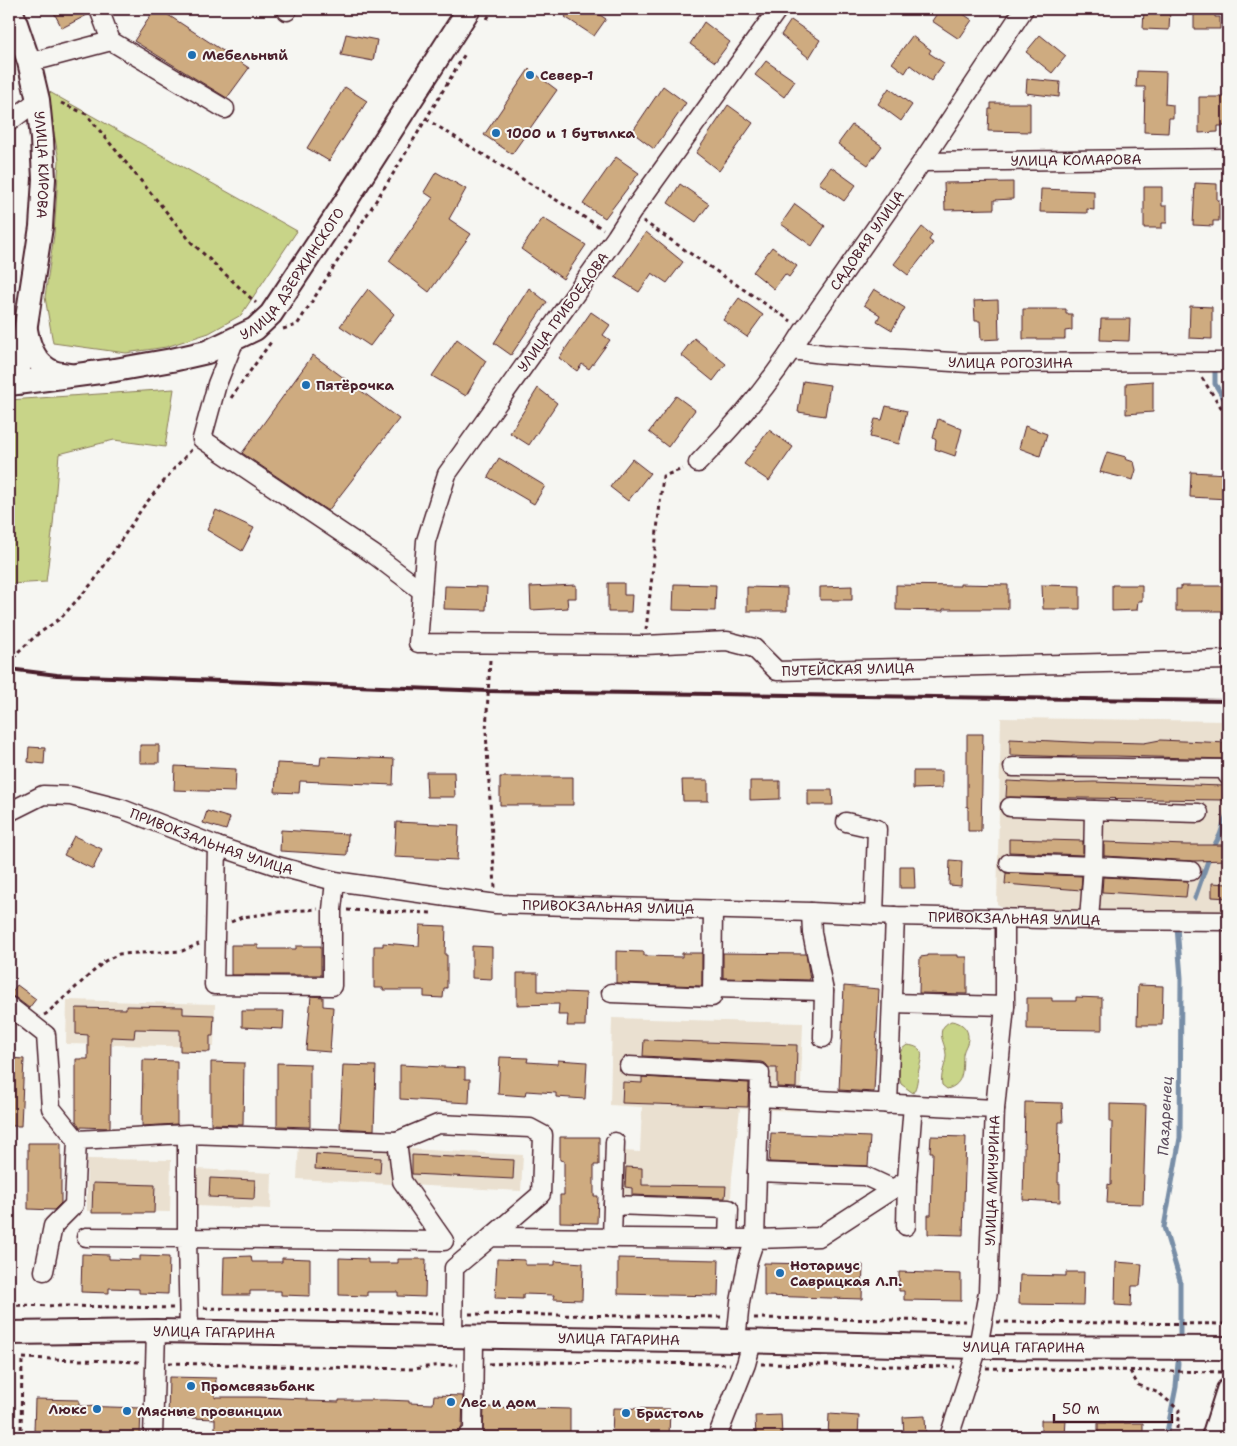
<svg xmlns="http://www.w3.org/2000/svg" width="1237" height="1446" font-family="'Shantell Sans',sans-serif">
<rect width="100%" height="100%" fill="#f6f6f2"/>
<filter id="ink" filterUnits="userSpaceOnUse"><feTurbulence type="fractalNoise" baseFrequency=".02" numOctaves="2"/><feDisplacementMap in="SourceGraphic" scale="10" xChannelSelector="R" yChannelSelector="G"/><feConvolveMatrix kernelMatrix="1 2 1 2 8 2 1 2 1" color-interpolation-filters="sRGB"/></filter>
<g filter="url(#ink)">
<path fill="#eae0d0" d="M1001 718 1228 721V914L1008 911 997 904Z
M67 1000 215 1004 214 1047 66 1044Z
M612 1018 803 1023 800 1111 740 1109 732 1177 730 1217 619 1213 621 1151 640 1152 642 1107 610 1105Z
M299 1143 523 1155 521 1191 297 1179Z
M87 1159 171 1160 170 1212 87 1211Z
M197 1169 272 1173 271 1209 195 1206Z"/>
<path fill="#c8d488" stroke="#897a5a" d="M46 90 297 231 241 315 209 333 166 347 126 353 53 343 45 297 54 235 59 160Z
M174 389 165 447 114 440 59 454 53 525 46 582 9 584V400Z
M951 1021C961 1022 969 1028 968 1039 968 1044 964 1048 963 1054 962 1069 965 1084 947 1089L942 1085C940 1075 945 1067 946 1057 947 1043 932 1031 951 1021Z
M907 1045C926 1047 922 1056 919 1069 917 1078 918 1085 913 1093L901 1084 899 1077V1055L902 1049Z"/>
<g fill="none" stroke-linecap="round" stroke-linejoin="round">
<path stroke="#788ea7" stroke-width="5" d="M1215 365V384L1228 405
M1228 787V788
M1195 898 1211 852 1220 835 1228 811
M1177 927 1181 978 1180 1138 1164 1227 1180 1280V1334
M1166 1437 1176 1387 1178 1363"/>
</g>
<path fill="#ceab80" stroke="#4a1f2b" d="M52 9H89V14L62 28Z
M155 9H159L249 68 227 98 134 41Z
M571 9H591L606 19 594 36 565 17Z
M940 9H956L972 20 959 39 932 21Z
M1144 9H1170L1169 30 1143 29Z
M1194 9H1215V17H1220V29H1194Z
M791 20 820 40 809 58 781 35Z
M704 22 730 42 715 62 690 44Z
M346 34 377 40 373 61 341 55Z
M1040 35 1066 56 1052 73 1026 52Z
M912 36 931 50 929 53 944 63 931 81 910 65 905 73 892 63Z
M766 61 795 81 784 97 755 75Z
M529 69 557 90 512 154 484 135Z
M1137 71 1166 72 1165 104 1173 105V118H1169L1168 133 1144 132 1145 87H1136Z
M1027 79 1060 82 1059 97 1026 93Z
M663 86 686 103 654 149 632 132Z
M345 87 367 101 329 161 307 148Z
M889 88 912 105 901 121 878 104Z
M1199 97H1227V126H1218V132L1199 133Z
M991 103H1030V132L988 131 989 109H991Z
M728 105 753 123 719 171 696 153Z
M852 125 882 146 868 165 838 144Z
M616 157 639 173 605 218 583 204Z
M831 167 856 185 844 201 819 183Z
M436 172 466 189 449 219 471 234 429 292 389 261 433 198 424 192Z
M1013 182V199L994 200V209L945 210 944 183Z
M1195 183 1217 184V200H1219V221H1213V226L1193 225Z
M680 184 709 204 696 222 668 203Z
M1144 187H1162V206H1167V223H1162V228H1144Z
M1041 189 1094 191V210L1087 209V213L1040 212Z
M795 204 825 226 812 246 781 224Z
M543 218 586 245 563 279 521 249Z
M922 227 932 235 929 240 933 243 908 275 894 264Z
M646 232 683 262 667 283 652 273 639 292 615 277Z
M772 247 797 266 789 277 785 274 774 289 753 272Z
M529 288 547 302 511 355 494 343Z
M368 289 394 314 370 346 340 326Z
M874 289 905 308 892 330 877 321 880 315 864 305Z
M739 298 763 315 747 337 723 320Z
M998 300 999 339 981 340 980 321H975L974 301Z
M1190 306 1212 307V339L1189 338Z
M1023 309H1066V314H1072V330L1065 331V339H1023Z
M591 312 610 325 603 335 610 340 589 369 582 364 577 371 559 358Z
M1101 319H1130L1129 341 1100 340Z
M694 338 726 364 713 381 681 355Z
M457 339 486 361 466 396 432 376Z
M313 355 399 419 328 511 242 453Z
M803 381 830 385 825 416 798 412Z
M1153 381V412L1126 414V383Z
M538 388 557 403 529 445 510 433Z
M676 396 695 410 668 447 649 432Z
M886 406 907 411 899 444 870 437 875 419 882 420Z
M938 419 962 429 955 456 935 449 936 440 933 438Z
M1025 426 1047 434 1040 456 1019 448Z
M769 430 793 447 769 481 744 464Z
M1107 452 1126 457 1125 459 1134 462 1136 470 1133 480 1100 472Z
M499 458 545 486 534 504 488 477Z
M632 459 650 473 628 501 610 487Z
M1191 472 1228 474V499L1190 497Z
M216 510 254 528 242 551 207 530Z
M608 583H624V595H632L631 612H608Z
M674 584 716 585 715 611 673 610Z
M960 584 1008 585V609H943V611L896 610V585L960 586Z
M576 585V598H567L568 608 531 610 530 587Z
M1042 585 1080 586V609H1043Z
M1112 585H1142V601H1138L1137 610 1112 611Z
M445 586 487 587 486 610 444 609Z
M852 586V600H820V587Z
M1181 586H1222V611H1176V589H1181Z
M747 587 787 588V611H747Z
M967 734H983L981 831H968V807H967Z
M1010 739 1095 743V742H1103L1144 743 1160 740 1228 743V759L1116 756H1072V757L1010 755Z
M140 745H159V763H140Z
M29 747 45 748 44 764 28 762Z
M321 756 394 759 393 785 300 781 299 793 275 792 277 763 320 765Z
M175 766 236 769 235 792 174 790Z
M913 771H942V788L913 789Z
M426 772H454L455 797H427Z
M500 777H573V805H500Z
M682 780H708V801H683Z
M750 781H780V799L750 800Z
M1007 781 1050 783 1094 782 1224 786V800L1006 797Z
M808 790H832L833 805H808Z
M207 811 230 818 226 830 203 823Z
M396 822 459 825 457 860 394 857Z
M281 830 348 834 347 855 280 851Z
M74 836 102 849 93 869 64 855Z
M1009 839 1083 841V855L1009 852Z
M1104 842 1186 845H1228V860L1193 861 1104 856Z
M950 860 962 861 961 886 949 885Z
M900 866H914L915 888H900Z
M1006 873 1082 876 1081 890 1005 884Z
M1103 877 1188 881 1186 897 1102 892Z
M1212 883 1228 884V898L1212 897Z
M420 925 446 926 445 955H447V988H444L443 998 424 997V990H383V988H374V946H383V943L419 946Z
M231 945H258V949H296V946H321V975H231Z
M472 946 492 947V979L472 978Z
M616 951 644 952V956L682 957V953H702V986L616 983Z
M723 953 806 954 810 980 723 978Z
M928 955H958V957H967V994L919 993 920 957 928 956Z
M517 973H538V991L586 993 585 1026H567L568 1015H558L559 1004 517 1005Z
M17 985 36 999 29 1008 16 998 9 996Z
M1138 985 1163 986 1162 1025H1137Z
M844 986 879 989 874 1092 839 1090Z
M311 996 323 997V1006L333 1007 330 1052 306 1050Z
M1076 997 1102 998V1030L1027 1029V998H1052V1001H1076Z
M126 1006 183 1007V1014L214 1015 213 1036H210V1052L180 1051V1030L135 1029 134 1038 111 1037 110 1128 80 1127 76 1121V1059H88V1035L76 1034V1008L126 1009Z
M242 1011H284L283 1029 242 1027Z
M644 1040 797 1045 796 1088 777 1087V1068H769L766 1064 761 1062 643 1056Z
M500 1057 528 1058 527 1062 558 1064V1060L587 1062 585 1099 556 1097V1093L526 1091 525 1096 498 1094Z
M9 1058 24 1059 21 1126H9Z
M143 1060 177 1061V1124L142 1126Z
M211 1062 244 1063 243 1125 211 1124Z
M277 1063 310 1064V1127L277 1126Z
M343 1065 376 1066 374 1130 340 1128Z
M400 1065 465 1068V1079H470L469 1103 400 1099Z
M642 1077 749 1083 748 1107 622 1103 623 1082 642 1083Z
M1025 1102 1062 1103 1063 1122H1059L1058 1183H1060V1202L1023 1200Z
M1110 1104 1146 1105 1143 1204 1107 1203 1108 1184 1111 1185 1112 1122H1110Z
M771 1133 870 1137 868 1166 769 1162Z
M931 1136 966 1137 963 1235 928 1234V1215H931L933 1152H930Z
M560 1137H599V1165H594V1196H598L597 1223 560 1222V1195H564V1161L560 1160Z
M28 1143H61V1203L54 1210 28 1209Z
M316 1154 381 1158 380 1173 315 1169Z
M412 1155 514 1160 513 1179 412 1174Z
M626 1167 642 1168V1185L726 1186 725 1198 632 1195V1188L625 1187Z
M210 1178 255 1180 254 1199 209 1197Z
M93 1183 155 1185 154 1213H92Z
M82 1254 109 1255V1259L140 1260V1256L169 1257 168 1294 139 1293V1289L109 1288V1293L81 1292Z
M251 1256 252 1262H282V1258L310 1259V1296L281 1295V1291H250V1295H223L224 1257Z
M339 1258 368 1259V1263H398V1259H426L425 1297 398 1296V1292H367V1296L339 1295Z
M618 1258 719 1260 718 1296 618 1294Z
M497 1259 525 1260V1265H555V1261L583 1263 582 1300 553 1299 554 1295 523 1294V1299L495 1298Z
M1116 1262 1142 1264 1140 1286H1132L1131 1306 1115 1305Z
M764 1263 863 1265 862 1299 764 1296Z
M899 1272 961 1274V1301L904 1300V1291H899Z
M1066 1272H1084L1083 1305 1019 1304 1020 1275 1066 1276Z
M169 1377 216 1378 215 1398 217 1397H259L307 1399V1401L339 1402V1400H385L409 1401V1403L433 1404 434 1395 463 1396 462 1427 457 1435 426 1434V1437H388V1434L358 1433V1436L284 1435V1432L257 1431V1434L215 1433V1419L168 1417Z
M35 1399 79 1400V1406L141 1408 140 1437H79V1432L34 1431Z
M484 1407 570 1409V1437H491V1436L483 1435Z
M613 1408 670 1409 669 1437H612Z
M829 1414 859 1416 858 1437H828Z
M781 1415 782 1437H756L755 1416Z
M925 1416 926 1437H904L903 1417Z
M1041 1420H1066L1065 1437H1041Z
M1098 1423H1143V1437H1098Z"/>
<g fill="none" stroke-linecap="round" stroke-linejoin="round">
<g stroke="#4a1f2b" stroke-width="21">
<g id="minor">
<path id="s1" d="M778 9 632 212 616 237 447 474 426 541 418 643 645 645 727 641 754 648 777 671 1228 660"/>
<path d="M287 11 288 9"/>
<path d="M111 41 225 109"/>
<path d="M29 62 43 59 111 41 99 9"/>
<path d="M9 122 38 100"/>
<path id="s2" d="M922 162 1228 158"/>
<path d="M235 339 217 384 202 439 376 556 422 591"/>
<path id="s3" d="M792 350 823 354 968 363 1228 362"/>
<path id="s4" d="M698 463C737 423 775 378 804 330L922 162 1024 9"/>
<path d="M1013 767 1224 769 1228 776"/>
<path d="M1010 807 1094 810"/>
<path id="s5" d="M9 812 43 795 71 796 122 809 217 846 277 866 335 881 496 904 811 912 895 916 1089 920 1228 921"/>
<path d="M846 822 877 829 874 915"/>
<path d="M217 846 214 985 332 986V910L335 881"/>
<path d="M1009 863 1093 866 1089 920"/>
<path d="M1191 871 1093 866 1094 810 1199 813"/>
<path d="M713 988 824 991 812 933 811 912"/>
<path d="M611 993 712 997 713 910"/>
<path d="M892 1003 1005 1006"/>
<path d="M9 1006 46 1035 51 1108 77 1140"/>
<path d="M823 1038 824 991"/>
<path d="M629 1066 760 1073 755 1239 748 1260 740 1302 736 1341"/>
<path d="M759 1097 995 1109"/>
<path d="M888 1104 895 916"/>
<path d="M397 1141 438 1124 530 1128 543 1135 541 1194 491 1237"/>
<path d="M757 1172 865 1176 893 1189"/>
<path d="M613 1205 615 1142"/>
<path d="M906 1226 907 1180"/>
<path d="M86 1237 187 1238 189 1332"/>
<path d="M612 1238 613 1205 729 1209 728 1239"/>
<path d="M44 1271 53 1226 74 1205 77 1140 187 1134V1238L444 1241 402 1181 397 1141 187 1134"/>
<path d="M453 1336 454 1268 491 1237 755 1239 819 1237 907 1180 913 1105"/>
<path d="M153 1437 156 1331"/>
<path d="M467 1437 473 1432 474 1337"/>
<path d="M717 1437 746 1364 752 1342"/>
<path id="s6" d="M949 1437 978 1347 988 1292 995 1109 1005 1006V918"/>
</g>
</g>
<g stroke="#4a1f2b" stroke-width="26">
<g id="major">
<path id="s7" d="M11 9 29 62 38 100 42 139 44 179 41 227 17 383"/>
<path d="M26 330C29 347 36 365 53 372 58 374 64 374 69 375"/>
<path id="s8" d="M9 384 115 370 172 360 207 352 255 329 271 314 344 204 469 9"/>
<path id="s9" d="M9 1333 156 1331 736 1341 978 1347 1228 1348"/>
<path d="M1213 1437 1228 1390"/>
</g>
</g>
<path stroke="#4a1f2b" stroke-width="3" stroke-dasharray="4 4" stroke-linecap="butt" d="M487 19 493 9
M61 103 86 114 192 243 256 303
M426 119 603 229
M643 221 713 269 791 321
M283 329 297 325 398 166 466 52
M1202 378 1228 418
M231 398 271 342
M646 630 663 476 683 469
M490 660 486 731 495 888
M9 665 19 651 38 634 61 618 94 581 143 507 173 470 192 449
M347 910 433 913
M231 922 242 917 280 912 318 909
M44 1015 46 1014 105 961 119 954 182 951 199 944
M9 1305 173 1308
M204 1308 438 1313
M469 1314 723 1317
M754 1318 968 1321
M997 1322 1228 1324
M169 1363 272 1366 414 1369 433 1366 458 1365
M489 1364 538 1362 730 1364
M761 1364 955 1367
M986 1368 1223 1372
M1130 1371 1138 1385 1159 1393 1179 1410 1176 1437
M21 1437 22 1358 141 1362"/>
<use href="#minor" stroke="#f6f6f2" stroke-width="18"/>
<use href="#major" stroke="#f6f6f2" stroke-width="22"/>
<path stroke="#4a1f2b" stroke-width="4" d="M9 669 57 675 488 691 1228 701"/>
</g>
</g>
<g fill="#1f6fb2" stroke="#f6f6f2" stroke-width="2">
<circle cx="192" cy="55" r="5"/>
<circle cx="530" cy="75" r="5"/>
<circle cx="496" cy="133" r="5"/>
<circle cx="306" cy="385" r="5"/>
<circle cx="780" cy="1273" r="5"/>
<circle cx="191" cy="1386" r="5"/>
<circle cx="451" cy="1402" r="5"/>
<circle cx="97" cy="1409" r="5"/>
<circle cx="127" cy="1411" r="5"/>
<circle cx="626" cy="1413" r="5"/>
</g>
<g text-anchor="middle" stroke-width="4" stroke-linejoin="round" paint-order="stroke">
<g font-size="14" font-weight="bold" fill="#4a1f2b" stroke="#f6f6f2" text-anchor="start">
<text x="202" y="60">Мебельный</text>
<text x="540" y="80">Север-1</text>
<text x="506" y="138">1000 и 1 бутылка</text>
<text x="316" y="390">Пятёрочка</text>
<text x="790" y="1270">Нотариус<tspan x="790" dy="16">Саврицкая Л.П.</tspan></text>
<text x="201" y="1391">Промсвязьбанк</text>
<text x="461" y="1407">Лес и дом</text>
<text x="87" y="1414" text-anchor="end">Люкс</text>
<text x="137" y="1416">Мясные провинции</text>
<text x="636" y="1418">Бристоль</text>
</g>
<g font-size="14" fill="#4a1f2b" stroke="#f6f6f2">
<text dy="5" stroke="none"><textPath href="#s2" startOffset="154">УЛИЦА КОМАРОВА</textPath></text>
<text dy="5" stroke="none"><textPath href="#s7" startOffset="160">УЛИЦА КИРОВА</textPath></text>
<text dy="5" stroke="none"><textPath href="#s4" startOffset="280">САДОВАЯ УЛИЦА</textPath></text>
<text dy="5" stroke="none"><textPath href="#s8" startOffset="320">УЛИЦА ДЗЕРЖИНСКОГО</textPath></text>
<text transform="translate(563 312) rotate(-54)" y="5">УЛИЦА ГРИБОЕДОВА</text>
<text dy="5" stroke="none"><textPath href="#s3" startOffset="219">УЛИЦА РОГОЗИНА</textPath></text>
<text dy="5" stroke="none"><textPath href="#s1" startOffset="1184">ПУТЕЙСКАЯ УЛИЦА</textPath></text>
<text dy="5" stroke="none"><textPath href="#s5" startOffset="214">ПРИВОКЗАЛЬНАЯ УЛИЦА</textPath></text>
<text dy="5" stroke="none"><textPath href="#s5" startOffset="619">ПРИВОКЗАЛЬНАЯ УЛИЦА</textPath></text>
<text dy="5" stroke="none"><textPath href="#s5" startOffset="1025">ПРИВОКЗАЛЬНАЯ УЛИЦА</textPath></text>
<text dy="5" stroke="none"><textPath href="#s6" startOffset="262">УЛИЦА МИЧУРИНА</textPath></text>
<text dy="5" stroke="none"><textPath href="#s9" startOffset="205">УЛИЦА ГАГАРИНА</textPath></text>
<text dy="5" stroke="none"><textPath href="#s9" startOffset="610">УЛИЦА ГАГАРИНА</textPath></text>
<text dy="5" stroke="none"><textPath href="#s9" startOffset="1015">УЛИЦА ГАГАРИНА</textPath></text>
</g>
<g font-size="15" font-style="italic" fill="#5d4d5e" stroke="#f6f6f2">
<text transform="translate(1165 1116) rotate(-87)" y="5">Паздренец</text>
</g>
</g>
<rect width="1237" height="1446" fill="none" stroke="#f6f6f2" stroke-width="30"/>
<rect x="15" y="15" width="1207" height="1416" fill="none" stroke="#4a1f2b" stroke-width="2" filter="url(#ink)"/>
<path d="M1054 1414v8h118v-8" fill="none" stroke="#4a1f2b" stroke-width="2.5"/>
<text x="1062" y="1414" font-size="15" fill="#4a1f2b" stroke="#f6f6f2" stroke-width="4" paint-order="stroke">50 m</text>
</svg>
